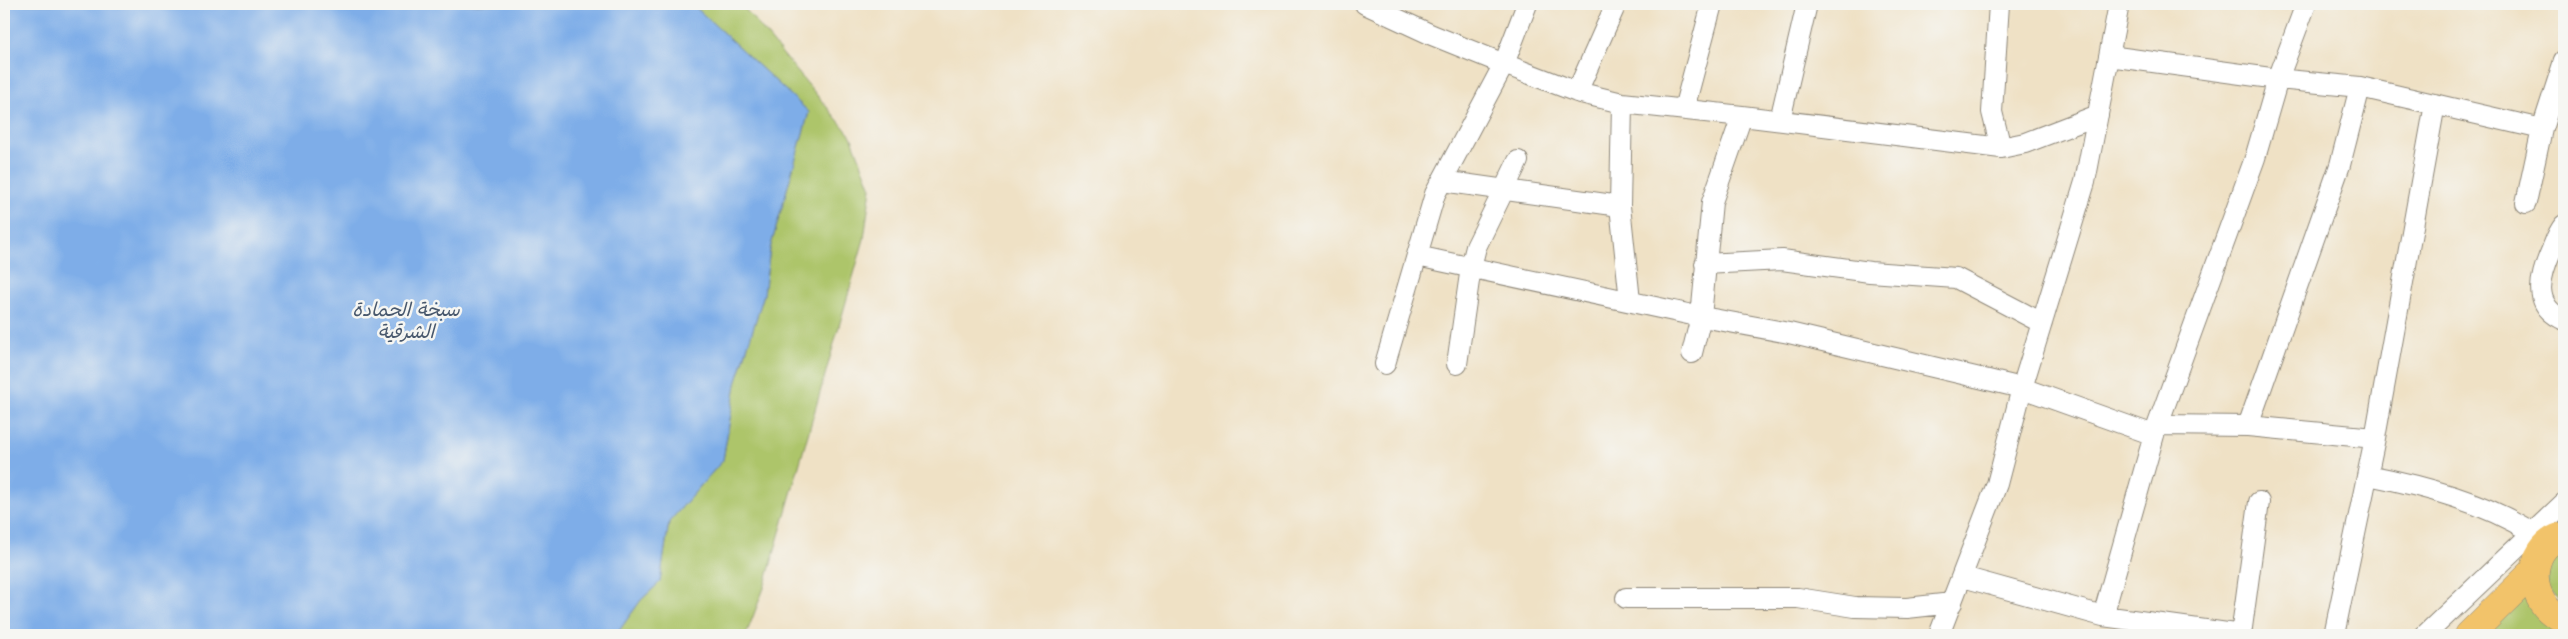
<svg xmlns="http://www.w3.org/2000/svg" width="2568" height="639" font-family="'Comic Neue','Playpen Sans Arabic',sans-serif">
<rect width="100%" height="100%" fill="#f6f6f2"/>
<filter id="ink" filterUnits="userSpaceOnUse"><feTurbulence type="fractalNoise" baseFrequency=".02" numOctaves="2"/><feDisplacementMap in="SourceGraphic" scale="10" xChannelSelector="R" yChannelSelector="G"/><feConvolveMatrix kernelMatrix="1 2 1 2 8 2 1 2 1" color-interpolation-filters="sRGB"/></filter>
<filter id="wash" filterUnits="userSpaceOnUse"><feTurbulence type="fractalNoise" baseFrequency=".0096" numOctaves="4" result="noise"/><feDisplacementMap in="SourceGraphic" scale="20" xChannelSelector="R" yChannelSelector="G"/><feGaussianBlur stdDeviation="1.12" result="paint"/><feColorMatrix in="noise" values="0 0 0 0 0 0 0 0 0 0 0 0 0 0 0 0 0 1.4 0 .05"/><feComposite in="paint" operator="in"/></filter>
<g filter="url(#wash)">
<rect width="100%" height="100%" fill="#efe1c5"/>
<path fill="#adc56a" stroke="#6c784a" d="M692 4H741L851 136 871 188 864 239 764 588 746 635H616L641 600 660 582 669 522 723 460 736 384 764 294 770 249 809 112Z
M2564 550V605L2548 589C2547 572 2547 559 2564 550Z
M2522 595 2539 615 2556 628 2547 635H2488Z"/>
<path fill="#7eade8" stroke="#546c8a" d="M4 4H692L809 112 770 249 764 294 736 384 723 460 669 522 660 582 641 600 616 635H4Z"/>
</g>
<g filter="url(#ink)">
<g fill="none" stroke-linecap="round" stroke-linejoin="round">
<g stroke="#8d8678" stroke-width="22">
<path id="minor" d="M1365 4 1432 35 1504 64 1577 92 1622 103 1742 116 2001 148 2025 143 2098 115
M1999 4 1992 112 2001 148
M2109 56 2278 79 2360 87 2542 129
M1577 92 1616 4
M1622 103 1620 206 1630 301
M1684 109 1712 4
M1780 120 1807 4
M1442 181 1620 206
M2526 203 2542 129 2564 61
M2564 225C2558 232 2555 241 2552 249 2540 276 2531 305 2564 320
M1417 256 1697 316 1789 333 2022 388 2154 435
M1705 264 1782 260 1870 272 1956 278 2042 323
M1692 353 1701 317 1712 202 1742 116
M1385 364 1435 194 1504 64 1527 4
M1457 364 1471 267 1476 247 1518 161
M2158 425 2248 426 2375 438
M2248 426 2340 165 2360 87
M2368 475C2424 486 2484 502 2533 533
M1963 577 2103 616 2242 635
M1626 598H1798L1855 607 1907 608 1952 603
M2103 616 2154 435 2255 158 2278 79 2306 4
M1939 635 1997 484 2022 388 2085 182 2119 4
M2241 635 2259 502
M2334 635 2375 438 2435 104
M2425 635 2564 503"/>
</g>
<g stroke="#8d8678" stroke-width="29">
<path id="highway" d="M2564 536C2524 545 2526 607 2564 618
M2469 635 2534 571"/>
</g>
<use href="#minor" stroke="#fff" stroke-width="20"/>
<use href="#highway" stroke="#f2c36a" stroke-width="28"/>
</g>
</g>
<g text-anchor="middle" stroke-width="5" stroke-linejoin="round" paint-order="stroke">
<g font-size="19" font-style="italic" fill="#48586d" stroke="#f6f6f2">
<text x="406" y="316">سبخة الحمادة<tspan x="406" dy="22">الشرقية</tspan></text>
</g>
</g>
<rect width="2568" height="639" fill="none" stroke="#f6f6f2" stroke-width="20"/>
</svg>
